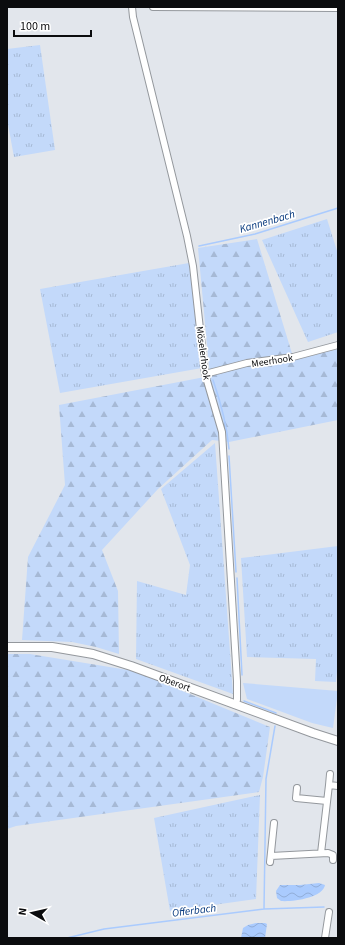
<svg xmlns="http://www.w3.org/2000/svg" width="345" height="945" font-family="'Source Sans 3',sans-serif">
<defs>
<pattern id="grass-tufts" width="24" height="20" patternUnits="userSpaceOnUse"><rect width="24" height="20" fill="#c3d9fa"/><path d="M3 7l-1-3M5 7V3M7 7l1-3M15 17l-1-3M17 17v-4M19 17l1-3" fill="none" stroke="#a6b9d5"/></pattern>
<pattern id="forest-firs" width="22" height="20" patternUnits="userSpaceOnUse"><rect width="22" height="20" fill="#c3d9fa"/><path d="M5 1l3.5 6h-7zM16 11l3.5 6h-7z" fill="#a6b9d5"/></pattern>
<pattern id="water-waves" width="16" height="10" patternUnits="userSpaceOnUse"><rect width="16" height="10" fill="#aacbfe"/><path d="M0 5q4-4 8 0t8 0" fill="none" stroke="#91add8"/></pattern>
</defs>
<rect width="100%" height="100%" fill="#e2e6ec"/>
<path fill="url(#grass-tufts)" d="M40 45 55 150 14 157 7 119V49Z
M327 219 338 254V332L308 342 262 240Z
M189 263 202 368 60 393 40 289Z
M215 443 233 694 136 659 137 581 186 595 190 565 161 489Z
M338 546V661L336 682 315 681 316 659 247 657 241 558Z
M260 795 256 899 170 911 154 818Z"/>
<path fill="url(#forest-firs)" d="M257 239 294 360 338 349V420L229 442 212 440 158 489 102 550 118 591 119 654 96 647 72 642 22 640 28 557 65 485 59 405 210 376 198 248Z
M7 654H30L134 671 270 727 263 777 259 792 16 826 7 829Z"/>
<path fill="#c3d9fa" d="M243 683 338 691 333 728 312 723 247 699Z"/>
<path fill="url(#water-waves)" d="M319 883 325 885C323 898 292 902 281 901L277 898 276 891 280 885H300Z
M256 923H265L267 924 265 938H241L243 928 248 925Z"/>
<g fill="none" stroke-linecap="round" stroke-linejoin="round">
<path stroke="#aacbfe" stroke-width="1.5" d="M199 246 255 234 338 208
M213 380C221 403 227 425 229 449
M229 456 236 572
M237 578 242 675
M244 701 276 713
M264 909 266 779 275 726
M67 938 104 929 264 909 324 907"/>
<g stroke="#94989d" stroke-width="8">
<path id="street" d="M132 7 133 17 187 236 193 266 205 374 222 432 237 681V700L235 705
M153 7 338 8
M205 374 247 363 293 357 338 345
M329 785 330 774
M297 788 296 798 327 801
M321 853 329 785 338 786
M271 856 328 853 333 855V860
M270 862 274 823
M325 938 329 912"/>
</g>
<g stroke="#94989d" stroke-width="10">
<path id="secondary" d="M7 647H52L93 654 131 666 313 733 338 741"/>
</g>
<use href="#street" stroke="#fff" stroke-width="6"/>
<use href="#secondary" stroke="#fff" stroke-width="8"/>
</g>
<g text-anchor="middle" stroke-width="3.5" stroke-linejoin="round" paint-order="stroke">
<g font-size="10" fill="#0b0c0e" stroke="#fff">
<text transform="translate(204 353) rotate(82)" y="4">Möselerhook</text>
<text transform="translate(272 360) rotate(-9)" y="4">Meerhook</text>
<text transform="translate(175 682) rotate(20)" y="4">Oberort</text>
</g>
<g font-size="11" font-style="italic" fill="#03367c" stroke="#fff">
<text transform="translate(267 221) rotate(-16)" y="4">Kannenbach</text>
<text transform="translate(194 910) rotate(-7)" y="4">Offerbach</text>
</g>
</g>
<rect width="345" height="945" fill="none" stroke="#0b0c0e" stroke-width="16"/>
<g transform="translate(32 913) rotate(278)" stroke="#ffffff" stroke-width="3" paint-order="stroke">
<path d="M0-3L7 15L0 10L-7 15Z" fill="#0b0c0e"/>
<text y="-6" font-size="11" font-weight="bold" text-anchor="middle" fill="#0b0c0e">N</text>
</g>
<path d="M14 30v6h77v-6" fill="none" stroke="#0b0c0e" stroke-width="2"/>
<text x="20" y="30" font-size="12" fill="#0b0c0e" stroke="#ffffff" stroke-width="3" paint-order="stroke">100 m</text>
</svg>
